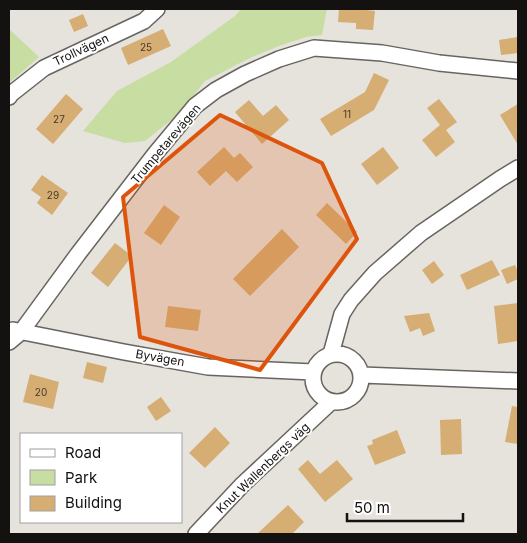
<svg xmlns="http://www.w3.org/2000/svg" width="527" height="543" font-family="Inter,sans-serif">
<rect width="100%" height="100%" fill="#e6e2dc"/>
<path fill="#c8dda2" d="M241 9H327L322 35 306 37 279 46 252 57 205 81 180 113 145 141 125 143 83 131 117 91 171 62 235 16Z
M9 29 39 57 9 83Z"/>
<path fill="#d6ad72" d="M339 9H358L375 11 373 30 356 29V23L338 22Z
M83 14 88 26 74 32 69 20Z
M163 29 171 46 128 65 121 48Z
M518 37V53L501 55 499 40Z
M374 73 389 80 374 110 331 136 320 119 365 92Z
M66 94 83 109 53 144 36 129Z
M439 99 457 122 446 130 455 142 436 157 422 140 440 125 427 108Z
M249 100 263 116 276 105 289 120 262 144 235 112Z
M518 104V145L500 115Z
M224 147 234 158 240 153 253 167 237 182 226 171 210 186 197 172Z
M383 147 399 168 377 185 361 164Z
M42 175 68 193 52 215 37 203 41 197 31 190Z
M327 203 357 232 346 244 316 215Z
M164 205 180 217 161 245 144 233Z
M282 229 299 247 250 296 233 279Z
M115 243 132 256 108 287 91 273Z
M492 260 500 275 467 290 460 275Z
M434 261 444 275 432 284 422 270Z
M515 265 518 272V279L507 284 501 270Z
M518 303V341L498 344 494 306Z
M168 306 201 310 198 331 165 327Z
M429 313 435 331 423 336 420 328 410 332 404 316Z
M87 362 107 367 103 383 83 378Z
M30 374 59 382 53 409 23 402Z
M161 397 171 411 156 421 147 407Z
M512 406 518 407V444L505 442Z
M461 419 462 454 441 455 440 420Z
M215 427 230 443 205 468 189 453Z
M397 430 406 453 375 465 367 446 373 444 372 440Z
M308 460 320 474 337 460 353 479 325 502 298 469Z
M288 505 304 522 292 534H257Z"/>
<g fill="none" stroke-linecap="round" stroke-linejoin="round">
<g stroke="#686460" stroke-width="18">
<path id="minor" d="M9 97 11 94 44 68 144 21 157 9
M13 330 124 352 208 367 313 372
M9 342 21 332 78 254 155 154 195 106 216 90 245 74 279 59 314 48 382 53 439 63 518 71
M313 378a24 24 0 1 1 48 0a24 24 0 1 1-48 0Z
M331 354 342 314 351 300 375 273 421 233 500 179 518 168
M362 375 518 381
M196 534 243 484 331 402"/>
</g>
<use href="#minor" stroke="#fff" stroke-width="15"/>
</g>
<path fill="#dd550c" fill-opacity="0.2" stroke="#dd550c" stroke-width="4" stroke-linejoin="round" d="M220 115 322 163 357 239 260 370 140 337 123 197Z"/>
<g text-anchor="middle" stroke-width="4" stroke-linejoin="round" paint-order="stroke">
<g font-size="10" fill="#443929">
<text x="146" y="51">25</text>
<text x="347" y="118">11</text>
<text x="59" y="123">27</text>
<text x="53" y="199">29</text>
<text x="41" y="396">20</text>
</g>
<g font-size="12" fill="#141211" stroke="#fff">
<text transform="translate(81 50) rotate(-25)" y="4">Trollvägen</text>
<text transform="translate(166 144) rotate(-50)" y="4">Trumpetarevägen</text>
<text transform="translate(160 358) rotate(10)" y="4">Byvägen</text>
<text transform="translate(263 468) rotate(-44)" y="4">Knut Wallenbergs väg</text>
</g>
</g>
<rect width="527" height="543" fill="none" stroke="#141211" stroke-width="20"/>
<rect x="20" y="433" width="162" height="90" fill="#ffffff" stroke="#a1a0a0"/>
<rect x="30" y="449" width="25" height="8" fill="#ffffff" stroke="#a1a0a0"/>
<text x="65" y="458" font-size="15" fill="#141211">Road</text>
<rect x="30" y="470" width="25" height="15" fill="#c8dda2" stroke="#a1a0a0"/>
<text x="65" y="483" font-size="15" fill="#141211">Park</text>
<rect x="30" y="496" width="25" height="15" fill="#d6ad72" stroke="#a1a0a0"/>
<text x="65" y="508" font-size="15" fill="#141211">Building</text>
<path d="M347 513v8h116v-8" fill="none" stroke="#141211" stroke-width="2.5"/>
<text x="354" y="513" font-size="15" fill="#141211" stroke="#ffffff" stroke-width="4" paint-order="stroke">50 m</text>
</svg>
